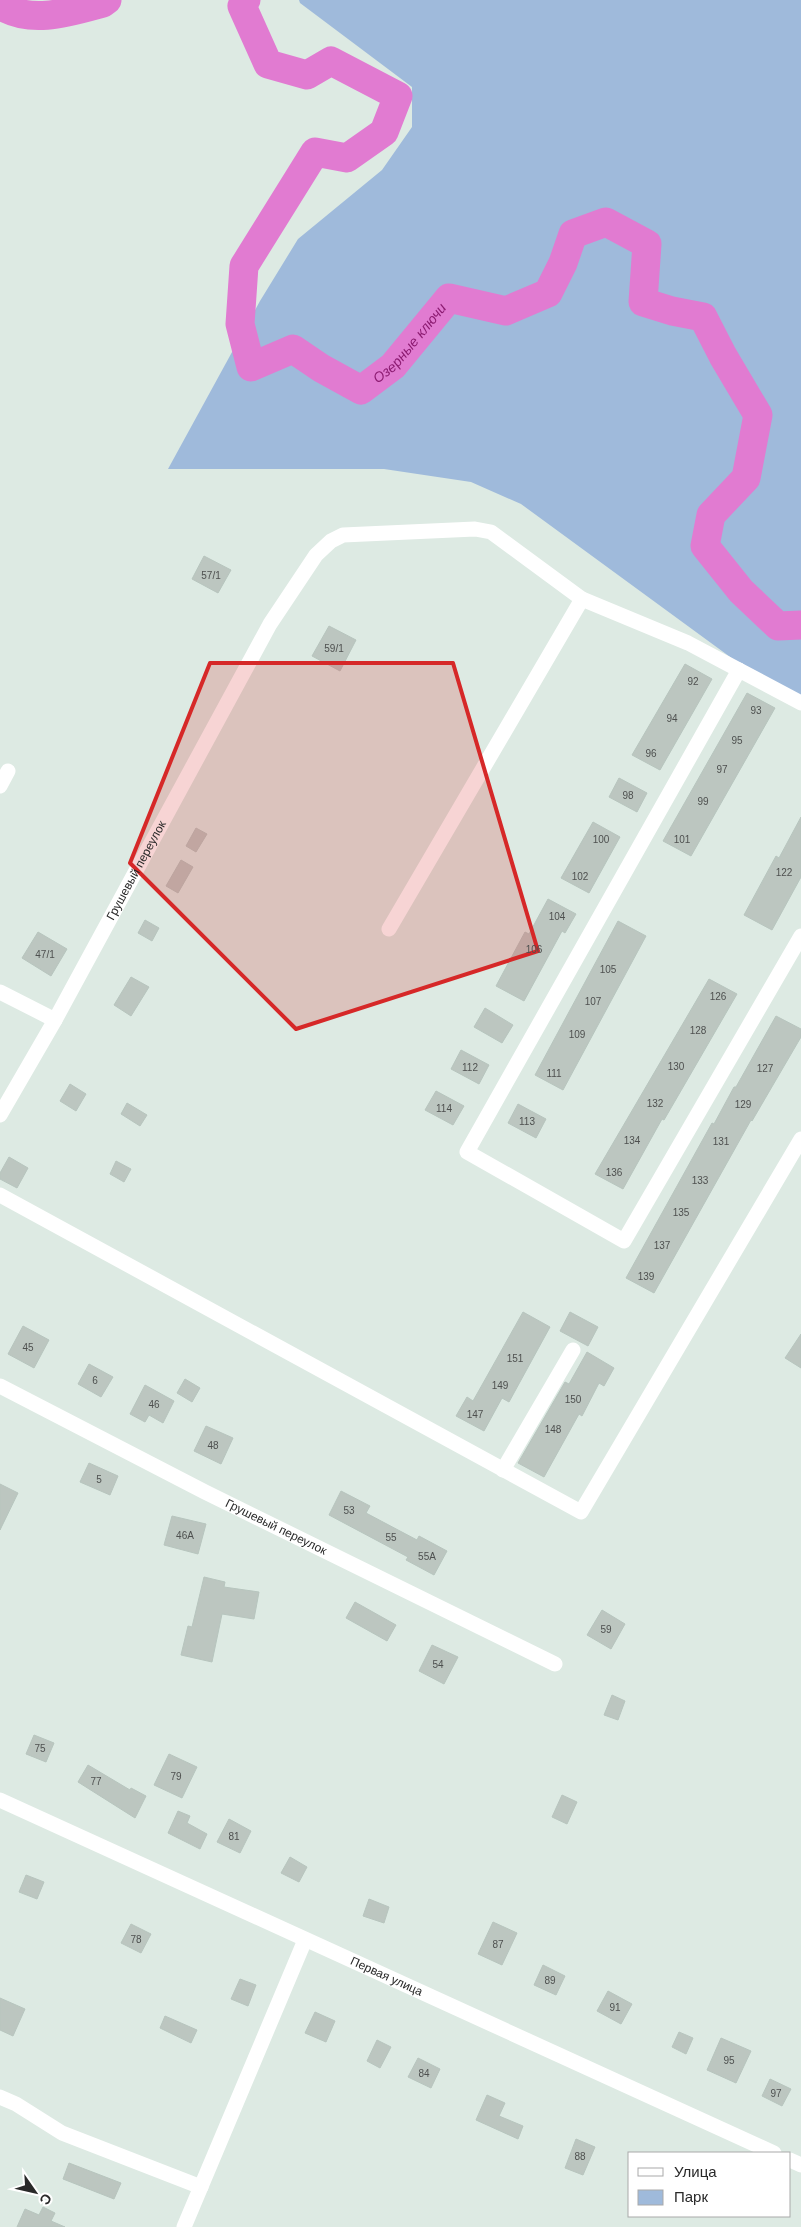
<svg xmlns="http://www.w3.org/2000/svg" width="801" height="2227" font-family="Arial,sans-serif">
<rect width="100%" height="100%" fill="#ddeae3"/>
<path fill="#9fbadb" d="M299 0H801V702L767 684 521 504 471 482 384 469H168L260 301 298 239 382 170 412 127V87L300 3Z"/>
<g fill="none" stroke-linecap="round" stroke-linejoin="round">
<g stroke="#e17bd1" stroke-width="29">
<path id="s1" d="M246 0 242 6 268 64 307 75 331 61 398 96 384 132 347 158 315 152 244 266 240 324 251 367 293 349 321 368 361 390 393 366 449 298 506 311 548 293 563 263 573 234 606 222 647 244 643 302 672 311 703 317 723 356 758 415 746 478 711 515 705 546 741 591 778 626 801 625"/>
<path d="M0 5C30 25 70 12 103 3L107 0"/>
</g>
</g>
<path fill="#bcc6c0" stroke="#b7c5be" d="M204 556 231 570 218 593 192 579Z
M329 626 356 640 340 671 312 656Z
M685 664 712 679 660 770 632 755Z
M747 693 775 708 691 856 663 841Z
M619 778 647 793 637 812 609 797Z
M801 817V877L772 930 744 915 776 856 779 858Z
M593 822 620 837 589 893 561 878Z
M196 828 207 834 196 852 186 846Z
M181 860 193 867 178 893 166 886Z
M548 899 576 914 565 933 562 931 524 1001 496 986 525 932 529 934Z
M145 920 159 928 152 941 138 933Z
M618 921 646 936 563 1090 535 1075Z
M38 932 67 949 51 976 22 958Z
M131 977 149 987 131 1016 114 1005Z
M709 979 737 994 664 1120 662 1119 623 1189 595 1174Z
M485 1008 513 1025 502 1043 474 1027Z
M776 1016 801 1029V1037L752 1121 751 1120 654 1293 626 1278 712 1123 714 1124 734 1087H736Z
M461 1050 489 1065 479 1084 451 1069Z
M70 1084 86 1094 76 1111 60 1101Z
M436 1091 464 1106 453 1125 425 1110Z
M127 1103 147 1115 140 1126 121 1114Z
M518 1104 546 1119 536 1138 508 1123Z
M9 1157 28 1168 17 1188 0 1179V1173Z
M116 1161 131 1169 124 1182 110 1174Z
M523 1312 550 1327 509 1402 502 1398 484 1431 456 1416 467 1397 473 1401Z
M570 1312 598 1327 588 1346 560 1331Z
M23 1326 49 1340 34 1368 8 1354Z
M801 1334V1368L785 1358Z
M587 1352 614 1368 604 1386 599 1383 582 1416 579 1414 544 1477 518 1463 565 1382 569 1384Z
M89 1364 113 1377 101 1397 78 1384Z
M185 1379 200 1388 192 1402 177 1393Z
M145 1385 174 1401 163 1423 149 1415 145 1422 130 1414Z
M206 1426 233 1438 221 1464 194 1451Z
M89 1463 118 1476 110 1495 80 1482Z
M0 1484 18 1493 0 1530Z
M341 1491 370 1506 366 1513 417 1540 419 1536 447 1551 434 1575 406 1560 408 1557 329 1515Z
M172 1516 206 1524 198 1554 164 1545Z
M204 1577 225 1582 224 1587 259 1592 254 1619 222 1614 212 1662 181 1655 188 1626 192 1627Z
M355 1602 396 1625 387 1641 346 1618Z
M602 1610 625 1624 611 1649 587 1635Z
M432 1645 458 1657 444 1684 419 1671Z
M612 1695 625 1701 618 1720 604 1715Z
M34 1735 54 1743 46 1762 26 1754Z
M169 1754 197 1767 182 1798 154 1785Z
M88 1765 130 1790 131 1788 146 1796 135 1818 78 1782Z
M562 1795 577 1802 567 1824 552 1817Z
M178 1811 190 1816 187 1823 207 1834 200 1849 168 1833Z
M229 1819 251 1831 240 1853 217 1842Z
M290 1857 307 1867 299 1882 281 1873Z
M26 1875 44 1882 37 1899 19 1892Z
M369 1899 389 1907 384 1923 363 1916Z
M493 1922 517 1933 502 1965 478 1954Z
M131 1924 151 1934 141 1953 121 1943Z
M543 1965 565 1976 556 1995 534 1985Z
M240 1979 256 1985 248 2006 231 1999Z
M608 1991 632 2004 621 2024 597 2011Z
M0 1998 25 2009 13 2036 0 2030Z
M315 2012 335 2021 326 2042 305 2033Z
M165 2016 197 2030 191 2043 160 2028Z
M679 2032 693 2038 686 2054 672 2047Z
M721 2038 751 2051 736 2083 707 2070Z
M377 2040 391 2047 380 2068 367 2061Z
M418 2058 440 2069 431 2088 408 2077Z
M770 2079 791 2089 782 2106 762 2096Z
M487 2095 505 2103 499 2116 523 2126 518 2139 476 2120Z
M576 2139 595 2147 583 2175 565 2168Z
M69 2163 121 2183 114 2199 63 2179Z
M43 2207 55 2213 51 2221 65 2227H17L25 2209 39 2215Z"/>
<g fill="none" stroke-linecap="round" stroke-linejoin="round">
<g stroke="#fff" stroke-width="15">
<path d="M739 670 467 1152 624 1241 801 936"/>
<path d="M0 786 8 771"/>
<path d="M389 929 582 599"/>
<path d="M0 992 55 1020"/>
<path id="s2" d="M0 1115 55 1020 270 624 316 555 331 541 343 535 475 529 491 532 582 599 688 643 801 703"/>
<path d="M0 1195 581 1512 801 1139"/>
<path id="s3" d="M0 1386 205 1492 555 1664"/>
<path d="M503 1470 573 1350"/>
<path id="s4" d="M0 1800 774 2153"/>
<path d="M0 2097 16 2104 62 2133 201 2187"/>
<path d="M790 2160 801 2165"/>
<path d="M184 2227 305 1940"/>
</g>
</g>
<path fill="#d62828" fill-opacity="0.2" stroke="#d62828" stroke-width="4" stroke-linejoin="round" d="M210 663H453L538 951 296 1029 130 863Z"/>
<g text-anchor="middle" stroke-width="4" stroke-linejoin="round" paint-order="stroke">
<g font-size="10" fill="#4e504f">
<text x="211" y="579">57/1</text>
<text x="334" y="652">59/1</text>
<text x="693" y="685">92</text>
<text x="756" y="714">93</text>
<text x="672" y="722">94</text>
<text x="737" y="744">95</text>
<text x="651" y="757">96</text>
<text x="722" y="773">97</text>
<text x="628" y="799">98</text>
<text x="703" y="805">99</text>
<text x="601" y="843">100</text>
<text x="682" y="843">101</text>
<text x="784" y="876">122</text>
<text x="580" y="880">102</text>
<text x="557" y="920">104</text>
<text x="534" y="953">106</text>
<text x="45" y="958">47/1</text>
<text x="608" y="973">105</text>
<text x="718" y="1000">126</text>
<text x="593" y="1005">107</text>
<text x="698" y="1034">128</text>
<text x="577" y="1038">109</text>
<text x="676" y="1070">130</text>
<text x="470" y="1071">112</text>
<text x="765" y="1072">127</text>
<text x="554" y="1077">111</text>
<text x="655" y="1107">132</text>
<text x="743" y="1108">129</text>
<text x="444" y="1112">114</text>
<text x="527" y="1125">113</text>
<text x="632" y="1144">134</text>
<text x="721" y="1145">131</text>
<text x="614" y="1176">136</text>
<text x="700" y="1184">133</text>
<text x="681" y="1216">135</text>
<text x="662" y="1249">137</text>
<text x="646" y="1280">139</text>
<text x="28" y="1351">45</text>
<text x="515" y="1362">151</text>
<text x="95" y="1384">6</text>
<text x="500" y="1389">149</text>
<text x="573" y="1403">150</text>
<text x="154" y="1408">46</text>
<text x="475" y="1418">147</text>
<text x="553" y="1433">148</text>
<text x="213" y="1449">48</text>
<text x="99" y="1483">5</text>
<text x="349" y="1514">53</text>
<text x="185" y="1539">46А</text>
<text x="391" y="1541">55</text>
<text x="427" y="1560">55А</text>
<text x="606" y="1633">59</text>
<text x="438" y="1668">54</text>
<text x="40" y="1752">75</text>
<text x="176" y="1780">79</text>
<text x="96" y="1785">77</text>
<text x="234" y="1840">81</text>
<text x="136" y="1943">78</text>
<text x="498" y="1948">87</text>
<text x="550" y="1984">89</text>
<text x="615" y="2011">91</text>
<text x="729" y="2064">95</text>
<text x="424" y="2077">84</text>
<text x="776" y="2097">97</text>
<text x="580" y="2160">88</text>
</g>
<g font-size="12" fill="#292929" stroke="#fff">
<text dy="4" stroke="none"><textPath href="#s2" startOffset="280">Грушевый переулок</textPath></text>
<text dy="4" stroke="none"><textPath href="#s3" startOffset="310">Грушевый переулок</textPath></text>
<text dy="4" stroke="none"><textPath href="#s4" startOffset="425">Первая улица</textPath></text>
</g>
<g font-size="14" font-style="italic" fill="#8c1b71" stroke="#fff">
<text dy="5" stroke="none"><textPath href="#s1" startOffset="761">Озерные ключи</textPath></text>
</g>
</g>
<rect x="628" y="2152" width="162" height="65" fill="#ffffff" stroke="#a9a9a9"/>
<rect x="638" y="2168" width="25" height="8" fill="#ffffff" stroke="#a9a9a9"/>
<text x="674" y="2177" font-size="15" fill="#292929">Улица</text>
<rect x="638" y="2190" width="25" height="15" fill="#9fbadb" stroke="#a9a9a9"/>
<text x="674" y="2202" font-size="15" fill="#292929">Парк</text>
<g transform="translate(35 2192) rotate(124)" stroke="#ffffff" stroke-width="4" paint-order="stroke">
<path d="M0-4L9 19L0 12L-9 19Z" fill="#292929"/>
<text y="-8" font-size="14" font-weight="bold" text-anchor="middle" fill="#292929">С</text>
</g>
</svg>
